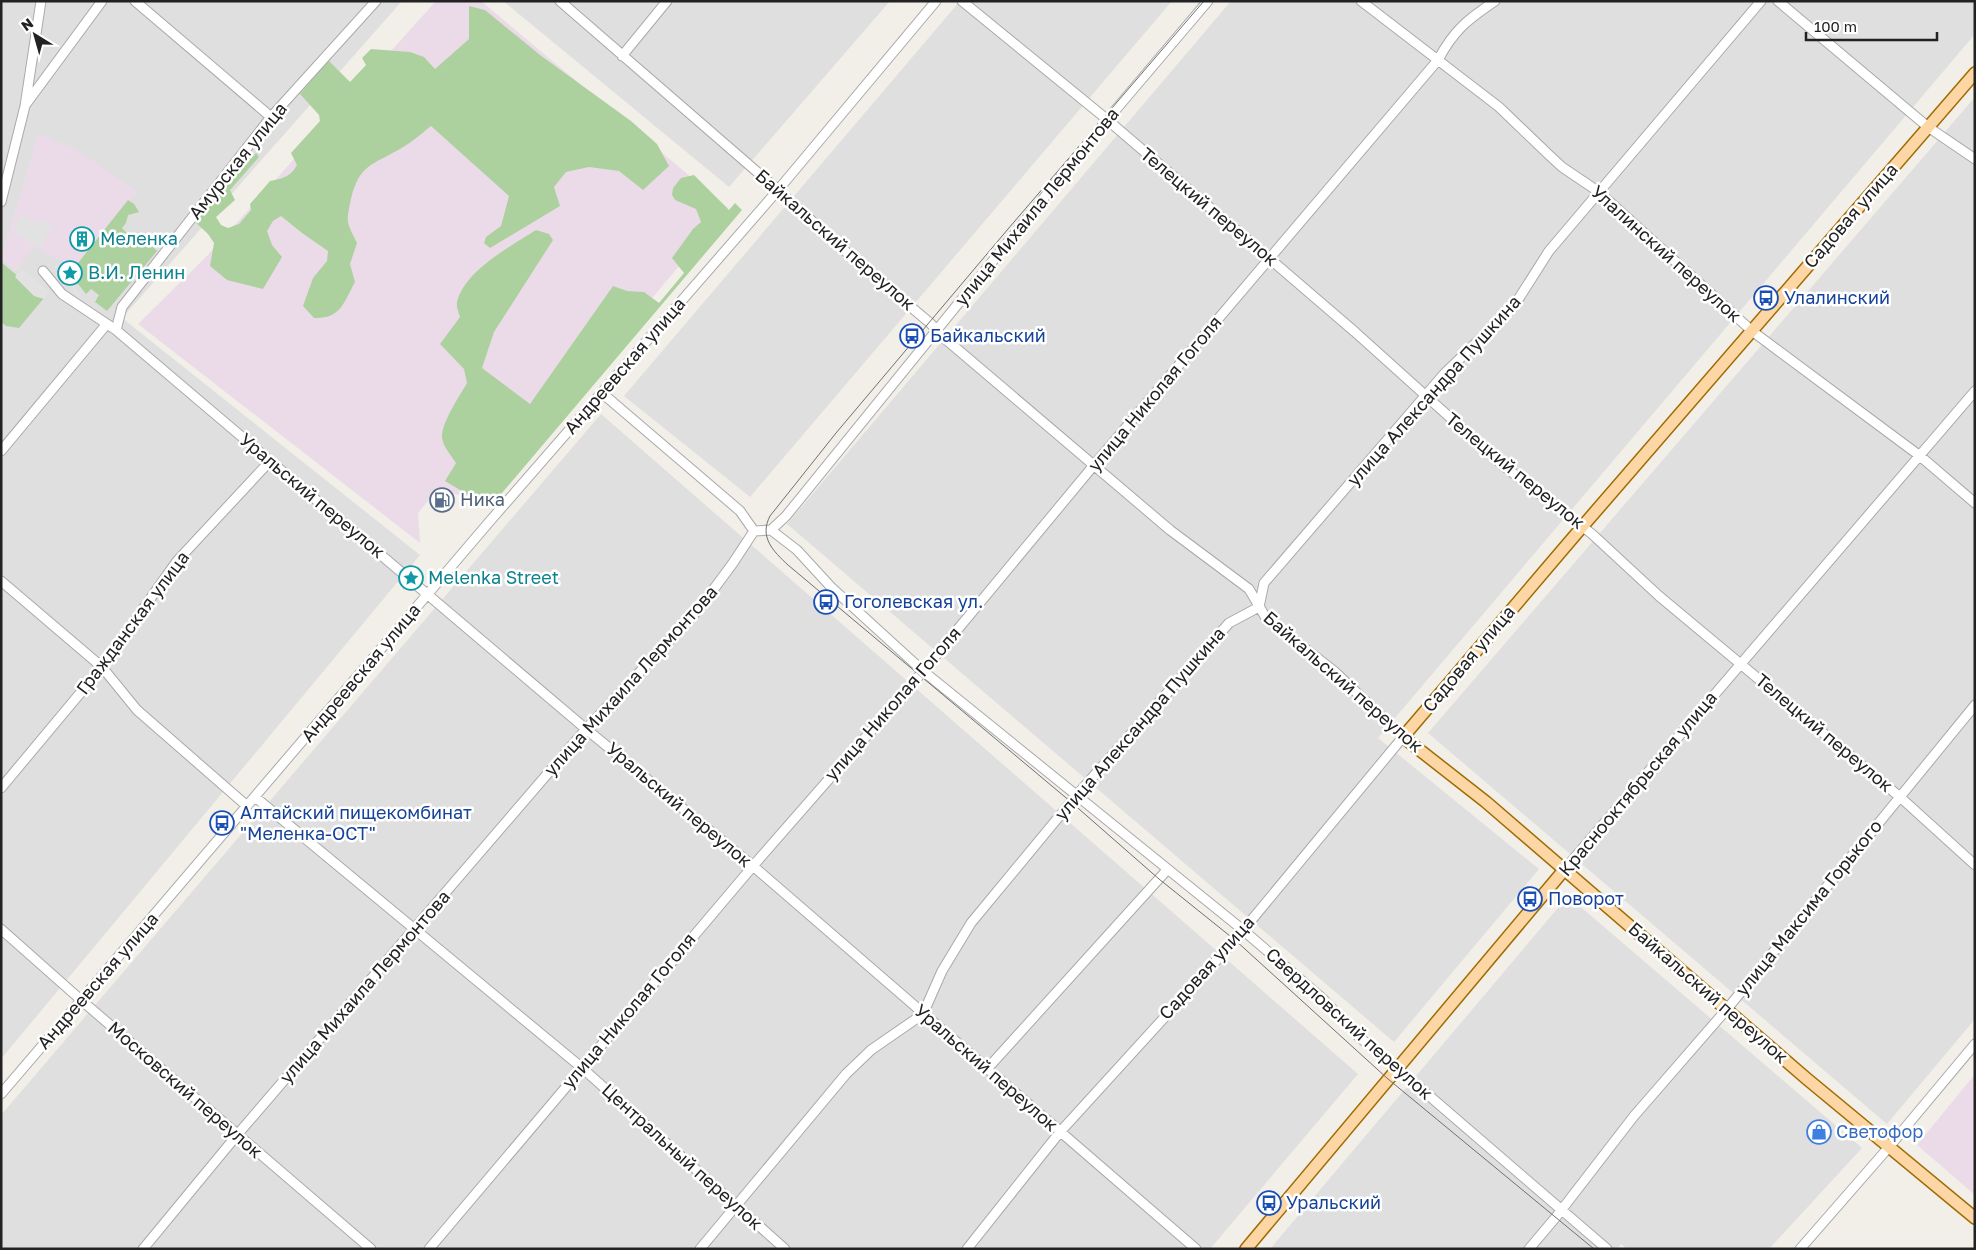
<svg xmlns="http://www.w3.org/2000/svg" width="1976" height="1250" font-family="'Golos Text',sans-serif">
<rect width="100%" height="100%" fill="#f2efe9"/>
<path fill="#e0dfdf" d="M1 1H402L122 318 420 555 1 1059Z
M503 1H890L729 187Z
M960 1H1172L750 497 624 396Z
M1231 1H1975V34L1378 738 1539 869 1394 1042 787 524Z
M1975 97V1019L1887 1124 1428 733Z
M601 414 1358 1074 1210 1249H1V1115Z
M1568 896 1862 1148 1769 1249H1627L1621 1244 1617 1249H1270Z"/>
<path fill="#ebdbe8" d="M436 1H481L728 208 482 500 437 490 418 513 420 543 138 324 205 258Z
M38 134 77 150 137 192 78 269 33 247 16 271 1 260Z
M1975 1074V1195L1917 1145Z"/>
<path fill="#add19e" d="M469 6 485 10 540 55 631 121 657 144 669 166 643 190 619 171 589 167 566 172 554 187 560 206 490 248 484 243 486 237 501 226 509 196 431 126C421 134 411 143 400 149 372 165 359 165 351 199 346 223 346 221 357 243L350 264 355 282C344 302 341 319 314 318L303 306 313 278 327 261 328 251 302 233 281 216 273 221 267 231 272 245 282 257 263 289 227 280 210 266 214 243 208 234 194 221 256 153 259 157 230 190 235 200 216 217 221 225 228 228 239 224 251 210 250 204 270 181C284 178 290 177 297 165L291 153 320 121 319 115 300 94 328 60 350 82 366 65 362 58 371 49 410 52 424 57 435 69 469 39Z
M694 175 729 210 735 203 742 210 491 506 480 502 445 481 456 463C451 455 442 446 442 436 442 422 460 395 467 383L464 369 440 344 460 317C459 313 456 307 457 302 465 270 510 247 536 230L549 234 553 240 494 332 482 368 530 404 613 286 627 291 644 292 659 303 684 273 672 258 693 229 701 222 696 209 675 200 672 195 673 188 681 178Z
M128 200 134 204 139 212 128 215 126 223 122 228 141 247 149 243 157 251 107 311 95 302 99 295 91 289 86 294 64 266 67 262 74 268Z
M1 262 44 298 19 328 6 326 1 322Z"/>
<path fill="#e2e2e2" d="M21 215 36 223 40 219 52 224 41 248 14 232Z
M57 263 81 295 79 300 54 267Z
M21 269 50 292 44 299 34 296 15 277Z"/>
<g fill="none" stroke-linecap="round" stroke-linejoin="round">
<g stroke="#a9a9a9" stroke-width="11">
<path id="minor" d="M135 1 271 117
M560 1 778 190 855 260 930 323 943 337 1170 530 1249 589 1266 618 1334 671 1403 737 1235 940 1060 1132 967 1249
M962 1 1104 117 1270 259 1355 332 1505 467 1592 534 1659 596 1900 797 1975 865
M1361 1 1499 107 1548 154 1562 167 1599 192 1752 331 1920 456 1975 503
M1778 1 1928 127 1975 159
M622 56 667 1
M26 104 102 1
M1 202 25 106 41 1
M43 271 62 294 116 330 586 729 753 866 1196 1249
M116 330 122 307 271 117 376 1
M602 393 740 511 754 531
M1 451 106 325
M771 530 797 550 831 587 923 671 1243 930 1323 999 1359 1037 1397 1068 1607 1249
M1 581 102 667 137 710 247 806
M1 788 102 667 177 561 270 461
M255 797 581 1067 785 1249
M1564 870 1975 391
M1 929 81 1000 371 1249
M987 1069 1167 870
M1 1094 490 521 778 190 936 1
M143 1249 237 1135 586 729 699 609 733 563 754 531 771 530 786 516 1107 120 1208 1
M429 1249 753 866 919 676 1094 465 1438 60C1454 30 1467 20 1495 1
M700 1249 846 1074 871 1050 923 1014 942 971 971 923 1076 796 1229 623 1259 607 1264 583 1444 374 1514 306 1549 251 1761 1
M1529 1249 1556 1217 1634 1116 1727 1009 1975 705
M1800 1249 1889 1147 1975 1044"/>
</g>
<g stroke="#a06b00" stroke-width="14">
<path id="major" d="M1975 73 1582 527 1403 737 1486 802 1807 1079 1975 1218
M1246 1249 1564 870"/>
</g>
<use href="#minor" stroke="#fff" stroke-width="9"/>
<use href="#major" stroke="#fcd6a4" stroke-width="11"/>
<path stroke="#707070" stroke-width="1" d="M1204 1 1008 229 836 433 770 516C759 537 773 551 788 565L1071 802 1159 879 1235 940 1388 1079 1594 1249"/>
</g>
<defs>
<g id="building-ring" transform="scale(1.25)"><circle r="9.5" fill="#fff" stroke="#0f9aa8" stroke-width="1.5"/><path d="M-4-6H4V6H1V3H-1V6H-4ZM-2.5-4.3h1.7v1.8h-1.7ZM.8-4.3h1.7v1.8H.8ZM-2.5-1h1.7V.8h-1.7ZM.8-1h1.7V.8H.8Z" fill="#0f9aa8"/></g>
<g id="sight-ring" transform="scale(1.25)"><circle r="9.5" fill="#fff" stroke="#0f9aa8" stroke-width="1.5"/><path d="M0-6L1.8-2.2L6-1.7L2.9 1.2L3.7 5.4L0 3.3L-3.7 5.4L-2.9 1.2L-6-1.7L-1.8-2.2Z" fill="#0f9aa8"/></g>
<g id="bus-ring" transform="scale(1.25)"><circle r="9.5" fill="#fff" stroke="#1a4fb4" stroke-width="1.5"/><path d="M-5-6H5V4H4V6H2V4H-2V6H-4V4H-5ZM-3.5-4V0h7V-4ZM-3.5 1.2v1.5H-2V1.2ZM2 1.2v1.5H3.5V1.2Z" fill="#1a4fb4"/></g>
<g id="fuel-ring" transform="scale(1.25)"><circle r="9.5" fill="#fff" stroke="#5c6f8a" stroke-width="1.5"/><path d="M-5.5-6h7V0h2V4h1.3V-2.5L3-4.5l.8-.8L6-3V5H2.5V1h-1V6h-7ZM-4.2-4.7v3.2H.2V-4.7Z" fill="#5c6f8a"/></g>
<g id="shop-ring" transform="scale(1.25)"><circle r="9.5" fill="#fff" stroke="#3f7fe0" stroke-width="1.5"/><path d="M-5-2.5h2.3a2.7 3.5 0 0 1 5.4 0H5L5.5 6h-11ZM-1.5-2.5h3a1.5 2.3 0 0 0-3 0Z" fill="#3f7fe0"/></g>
</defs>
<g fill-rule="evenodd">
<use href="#building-ring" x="82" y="239"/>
<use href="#sight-ring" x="70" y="273"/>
<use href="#bus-ring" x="1766" y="298"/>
<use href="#bus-ring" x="912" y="336"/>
<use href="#fuel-ring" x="442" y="500"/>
<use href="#sight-ring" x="411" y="578"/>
<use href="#bus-ring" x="826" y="602"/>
<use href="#bus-ring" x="222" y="823"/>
<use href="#bus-ring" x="1530" y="899"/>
<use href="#shop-ring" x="1819" y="1132"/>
<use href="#bus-ring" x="1269" y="1203"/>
</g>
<g text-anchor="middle" stroke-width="5" stroke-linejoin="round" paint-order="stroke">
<g font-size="18" fill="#222" stroke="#fff">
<text transform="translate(238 161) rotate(-51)" y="6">Амурская улица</text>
<text transform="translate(1037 207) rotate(-51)" y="6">улица Михаила Лермонтова</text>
<text transform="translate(1209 207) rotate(40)" y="6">Телецкий переулок</text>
<text transform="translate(1851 216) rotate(-49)" y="6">Садовая улица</text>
<text transform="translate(835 240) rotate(41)" y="6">Байкальский переулок</text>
<text transform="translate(1666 254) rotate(42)" y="6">Улалинский переулок</text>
<text transform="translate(625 366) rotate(-49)" y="6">Андреевская улица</text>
<text transform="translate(1434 391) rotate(-48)" y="6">улица Александра Пушкина</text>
<text transform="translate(1155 394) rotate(-50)" y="6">улица Николая Гоголя</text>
<text transform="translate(1515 471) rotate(39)" y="6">Телецкий переулок</text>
<text transform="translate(312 496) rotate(40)" y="6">Уральский переулок</text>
<text transform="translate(133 623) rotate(-53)" y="6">Гражданская улица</text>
<text transform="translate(1469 659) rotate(-50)" y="6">Садовая улица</text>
<text transform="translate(361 673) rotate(-50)" y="6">Андреевская улица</text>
<text transform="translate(631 681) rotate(-48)" y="6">улица Михаила Лермонтова</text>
<text transform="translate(1343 682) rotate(41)" y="6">Байкальский переулок</text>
<text transform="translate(893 704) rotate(-49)" y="6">улица Николая Гоголя</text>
<text transform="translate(1140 724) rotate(-49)" y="6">улица Александра Пушкина</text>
<text transform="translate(1824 733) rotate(40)" y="6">Телецкий переулок</text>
<text transform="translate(1638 784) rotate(-50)" y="6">Краснооктябрьская улица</text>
<text transform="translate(679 805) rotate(40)" y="6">Уральский переулок</text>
<text transform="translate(1809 908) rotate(-51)" y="6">улица Максима Горького</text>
<text transform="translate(1207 968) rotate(-48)" y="6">Садовая улица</text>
<text transform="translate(98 981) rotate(-49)" y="6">Андреевская улица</text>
<text transform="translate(365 987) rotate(-49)" y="6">улица Михаила Лермонтова</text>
<text transform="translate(1708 993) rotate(41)" y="6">Байкальский переулок</text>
<text transform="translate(629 1011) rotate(-50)" y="6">улица Николая Гоголя</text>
<text transform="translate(1349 1024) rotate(42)" y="6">Свердловский переулок</text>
<text transform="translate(986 1068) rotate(41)" y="6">Уральский переулок</text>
<text transform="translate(185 1090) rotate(41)" y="6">Московский переулок</text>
<text transform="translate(682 1157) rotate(42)" y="6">Центральный переулок</text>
</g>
<g font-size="18" fill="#0d838f" stroke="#fff" text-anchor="start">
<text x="100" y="245">Меленка</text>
<text x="88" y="279">В.И. Ленин</text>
<text x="428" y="584">Melenka Street</text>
</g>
<g font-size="18" fill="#164399" stroke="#fff" text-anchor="start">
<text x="1784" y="304">Улалинский</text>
<text x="930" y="342">Байкальский</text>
<text x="844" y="608">Гоголевская ул.</text>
<text x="240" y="819">Алтайский пищекомбинат<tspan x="240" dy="21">"Меленка-ОСТ"</tspan></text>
<text x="1548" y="905">Поворот</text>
<text x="1286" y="1209">Уральский</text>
</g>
<g font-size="18" fill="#4e5e75" stroke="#fff" text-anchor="start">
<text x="460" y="506">Ника</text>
</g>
<g font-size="18" fill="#366cbe" stroke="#fff" text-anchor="start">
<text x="1836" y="1138">Светофор</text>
</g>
</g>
<rect width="1976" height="1250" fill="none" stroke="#222222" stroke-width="5"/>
<g transform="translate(35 35) rotate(323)" stroke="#ffffff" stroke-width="4" paint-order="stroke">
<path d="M0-4L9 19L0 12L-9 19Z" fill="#222222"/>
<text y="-8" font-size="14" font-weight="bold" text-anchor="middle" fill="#222222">N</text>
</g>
<path d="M1806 32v8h131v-8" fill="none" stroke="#222222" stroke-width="2.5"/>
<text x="1814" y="32" font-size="15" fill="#222222" stroke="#ffffff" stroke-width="4" paint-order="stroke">100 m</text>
</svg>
